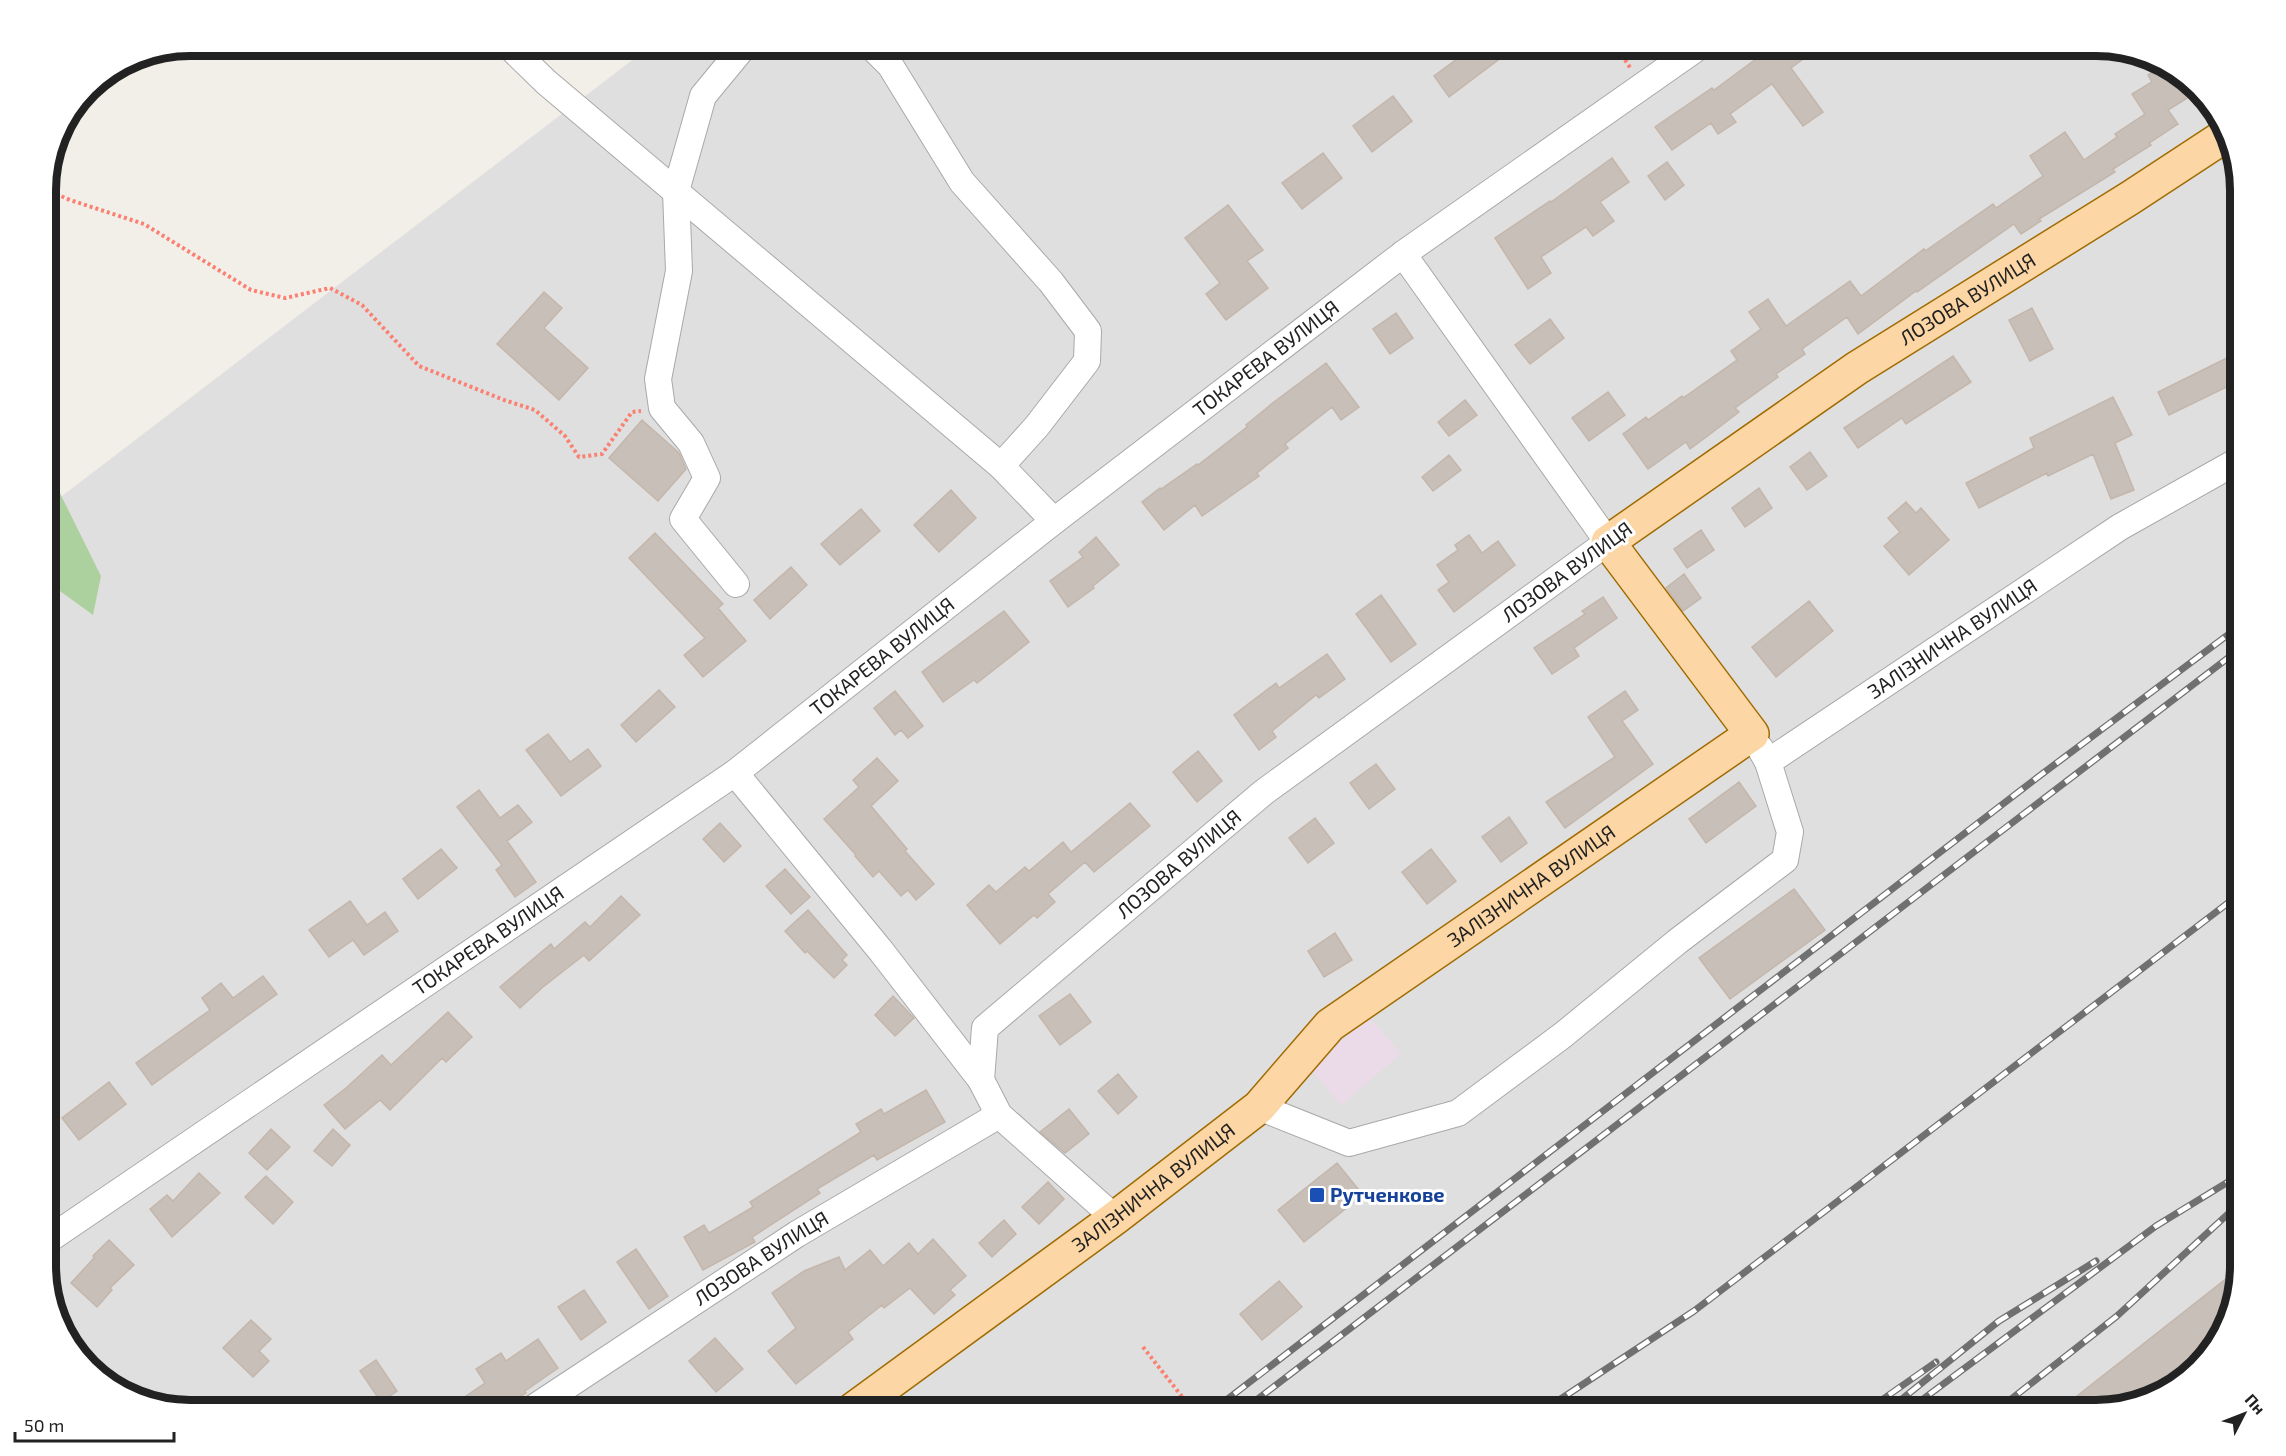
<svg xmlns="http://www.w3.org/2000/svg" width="2286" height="1456" font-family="'Exo 2',sans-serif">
<rect width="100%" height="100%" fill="#f2efe9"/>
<path fill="#e0dfdf" d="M652 45H2096L2176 69 2222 118 2241 190V1266L2217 1346 2168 1392 2096 1411H190L110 1387 65 1339 45 1275V509Z"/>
<path fill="#ebdbe8" d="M1369 1017 1401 1054 1341 1105 1310 1068Z"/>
<path fill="#add19e" d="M45 463 101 576 93 615 53 586 45 574Z"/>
<path fill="#c7bfb8" stroke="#c4b6ab" stroke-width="1.5" d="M1476 45H1494L1502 57 1449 97 1434 76Z
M1775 45H1792L1803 59 1791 68 1823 112 1803 126 1772 84 1730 114 1736 122 1718 134 1711 123 1672 150 1655 127 1712 88 1714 90Z
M2163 65 2176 69 2197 92 2168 110 2178 124 2149 143 2151 145 2113 169 2115 172 2039 219 2041 221 2021 234 2014 224 1917 292 1916 291 1858 334 1847 317 1802 349 1805 354 1776 374 1778 377 1735 408 1739 412 1709 435 1690 449 1686 442 1648 469 1623 434 1646 417 1648 420 1682 396 1683 398 1737 360 1731 351 1761 329 1749 312 1768 299 1786 326 1850 281 1861 296 1924 249 1925 251 1993 204 1996 208 2043 176 2030 156 2065 132 2084 160 2117 137 2115 134 2145 114 2132 94 2152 82 2148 75Z
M1393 96 1412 121 1372 152 1353 126Z
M1323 153 1342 178 1302 209 1282 183Z
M1612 158 1629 182 1600 202 1614 221 1593 236 1586 227 1541 257 1551 273 1528 289 1495 238 1550 201 1551 202Z
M1667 162 1684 185 1665 200 1648 176Z
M1228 205 1263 250 1247 261 1268 288 1226 320 1206 294 1220 283 1185 238Z
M544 292 562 308 544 328 588 368 559 400 497 344Z
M2032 308 2053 349 2030 361 2009 320Z
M1396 313 1413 338 1390 354 1373 329Z
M1550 319 1564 338 1530 364 1515 345Z
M2241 351V380L2169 415 2158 392Z
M1953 356 1971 382 1906 424 1902 418 1858 448 1844 428Z
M1326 363 1359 407 1341 420 1332 407 1285 444 1288 448 1257 473 1259 476 1235 493 1202 516 1195 505 1164 530 1142 502 1160 488 1161 489 1197 464 1198 465 1247 427 1246 425 1274 402Z
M1608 392 1625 415 1589 441 1572 418Z
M2113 397 2132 435 2115 443 2134 490 2111 499 2093 454 2048 476 2047 473 1979 508 1966 483 2034 448 2030 438Z
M1465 400 1477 415 1449 436 1438 422Z
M642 420 679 453 686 469 658 501 609 458Z
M1810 452 1827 476 1807 490 1790 467Z
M1449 455 1461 470 1433 491 1422 477Z
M1759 488 1772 508 1745 527 1732 508Z
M951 490 976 518 939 552 914 525Z
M1906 502 1916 513 1921 508 1949 540 1909 575 1884 546 1900 532 1888 518Z
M861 509 880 531 840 565 821 544Z
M1701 530 1714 550 1687 568 1674 549Z
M655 533 723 604 718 608 746 641 703 677 684 655 705 638 629 558Z
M1469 535 1482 553 1498 541 1515 565 1454 612 1438 590 1449 582 1437 565 1458 550 1455 545Z
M1096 537 1119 565 1093 586 1094 588 1068 607 1050 581 1083 557 1079 552Z
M791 567 807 585 770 619 754 600Z
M1684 574 1701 598 1683 611 1666 588Z
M1381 595 1416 644 1391 662 1356 614Z
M1603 597 1617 618 1574 648 1579 656 1552 674 1534 648 1585 614 1582 611Z
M1809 601 1833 631 1776 677 1752 647Z
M1004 611 1029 642 977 683 974 680 943 702 922 672Z
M1327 654 1345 679 1319 698 1316 695 1272 731 1276 737 1259 750 1234 715 1276 683 1279 688Z
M659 690 675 707 636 742 621 725Z
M895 691 923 726 908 738 901 730 895 735 874 708Z
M1625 691 1638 710 1622 721 1653 764 1565 828 1546 802 1615 757 1588 717Z
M548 734 570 762 588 749 601 766 561 796 526 750Z
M1198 751 1222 781 1197 802 1173 772Z
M877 758 898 781 871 806 907 849 905 851 934 884 916 900 908 890 901 896 879 871 873 877 855 856 856 855 824 819 859 787 853 780Z
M1376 764 1395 789 1369 809 1350 783Z
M1739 782 1756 806 1706 843 1689 819Z
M479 790 500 818 518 805 532 822 507 841 536 882 515 897 496 870 502 865 457 807Z
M1130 803 1150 826 1094 872 1085 862 1048 894 1055 902 1037 918 1034 915 1000 944 967 905 989 885 996 892 1025 867 1029 871 1063 842 1071 852Z
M1509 817 1527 843 1501 862 1482 837Z
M1315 818 1334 843 1308 863 1289 838Z
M720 823 741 846 724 862 703 839Z
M441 849 457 868 418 899 403 879Z
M1431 849 1456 881 1427 904 1402 872Z
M785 869 810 897 791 914 766 886Z
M1794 889 1825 930 1730 999 1699 958Z
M621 896 640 915 589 961 584 955 543 987 520 1008 500 987 551 944 554 949 585 922 590 927Z
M350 901 367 925 385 912 398 931 364 955 353 940 329 957 309 930Z
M808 910 847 955 842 960 847 965 834 978 807 951 805 953 785 931Z
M1335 933 1352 960 1324 977 1308 951Z
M263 976 277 994 152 1085 136 1063 210 1010 202 998 221 983 233 998Z
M1070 994 1091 1022 1060 1045 1039 1016Z
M893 996 914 1018 895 1036 875 1015Z
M448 1012 472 1037 446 1062 442 1058 390 1110 380 1100 345 1129 324 1105 346 1088 382 1055 391 1065Z
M1118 1074 1137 1097 1118 1114 1098 1091Z
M109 1082 126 1104 79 1140 62 1118Z
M926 1090 945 1122 877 1160 874 1155 817 1189 820 1193 752 1237 755 1242 703 1270 684 1237 704 1225 709 1233 753 1207 750 1202 861 1132 856 1124 881 1109 884 1114Z
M1069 1109 1089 1134 1065 1153 1040 1132Z
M271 1129 290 1147 267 1170 249 1153Z
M333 1129 350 1145 332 1166 314 1151Z
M1337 1163 1363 1195 1304 1242 1278 1210Z
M199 1173 220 1193 172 1237 150 1209 167 1195 173 1201Z
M266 1176 293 1202 273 1224 245 1197Z
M1048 1182 1064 1199 1039 1224 1022 1207Z
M1004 1220 1016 1234 992 1257 979 1243Z
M933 1239 966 1276 950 1290 955 1295 934 1314 910 1288 884 1308 882 1305 848 1332 853 1339 796 1384 768 1351 796 1328 772 1293 804 1271 839 1257 845 1270 870 1250 883 1266 909 1243 918 1254Z
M109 1240 134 1265 110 1288 112 1290 97 1307 71 1283 94 1258 93 1256Z
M636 1249 668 1296 649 1309 617 1262Z
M2241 1267 2217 1346 2168 1392 2096 1411H2058Z
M1279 1281 1302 1307 1262 1340 1240 1314Z
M584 1290 606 1322 581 1340 558 1307Z
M251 1320 271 1339 259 1351 269 1361 253 1377 223 1348Z
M715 1338 743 1369 716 1392 689 1361Z
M538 1339 558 1368 525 1391 526 1393 497 1411H444L485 1383 476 1369 501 1353 506 1361Z
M376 1360 397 1391 381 1402 360 1371Z"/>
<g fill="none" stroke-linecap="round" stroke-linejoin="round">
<g stroke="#a9a9a9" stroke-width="28">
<g id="minor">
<path d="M508 45 546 82 1001 466 1054 521"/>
<path d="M870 45 890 65 962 182 1051 282 1088 331 1087 361 1037 426 1001 466"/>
<path d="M736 584 683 519 707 478 691 443 662 408 658 379 679 271 676 191 703 96 745 45"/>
<path id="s1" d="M1760 748 1768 762 2120 527 2241 459"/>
<path d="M735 773 881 951 981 1080 999 1115 1115 1218"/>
<path id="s2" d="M981 1080 985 1028 1264 792 1608 542 1403 254"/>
<path d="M1259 1107 1349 1143 1458 1113 1563 1035 1678 941 1785 860 1790 832 1768 762"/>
<path id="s3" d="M45 1242 735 773 1054 521 1403 254 1701 45"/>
<path id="s4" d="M529 1411 797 1234 999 1115"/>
</g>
</g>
<g stroke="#a06b00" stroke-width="36">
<g id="major">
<path id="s5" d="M851 1411 1115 1218 1259 1107 1330 1025 1752 734 1608 542 1857 368 2130 198 2226 135"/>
</g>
</g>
<path stroke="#fa8072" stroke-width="4" stroke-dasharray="3 3" stroke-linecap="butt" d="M1615 45 1631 69
M45 189 70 200 144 224 251 290 285 298 330 288 362 305 419 366 504 400 535 410 565 436 579 457 602 454 632 412 641 411
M1143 1347 1191 1408 1188 1411"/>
<use href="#minor" stroke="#fff" stroke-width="26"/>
<use href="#major" stroke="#fcd6a4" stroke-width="33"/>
<g stroke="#707070" stroke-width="7">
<path id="rail" d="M1544 1410 1694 1311 2241 893
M1212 1411 2042 774 2241 625
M1242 1411 2241 648
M1866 1411 1936 1362
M1887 1411 1999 1321 2096 1261
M1907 1411 2156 1226 2241 1174
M1996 1411 2117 1316 2241 1202"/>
</g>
<use href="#rail" stroke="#fff" stroke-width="4.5" stroke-dasharray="14" stroke-linecap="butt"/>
</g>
<rect fill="#1a4fb4" stroke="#fff" stroke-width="2" x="1309" y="1187" width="16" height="16" rx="3"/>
<g text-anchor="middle" stroke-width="6" stroke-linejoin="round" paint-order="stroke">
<g font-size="20" fill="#222" stroke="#fff">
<text dy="7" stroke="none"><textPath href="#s5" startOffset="1804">ЛОЗОВА ВУЛИЦЯ</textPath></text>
<text dy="7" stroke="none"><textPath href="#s3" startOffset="1508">ТОКАРЕВА ВУЛИЦЯ</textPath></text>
<text transform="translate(1567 572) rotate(-36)" y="7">ЛОЗОВА ВУЛИЦЯ</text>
<text dy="7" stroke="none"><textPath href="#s1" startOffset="238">ЗАЛІЗНИЧНА ВУЛИЦЯ</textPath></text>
<text dy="7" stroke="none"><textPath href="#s3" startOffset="1022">ТОКАРЕВА ВУЛИЦЯ</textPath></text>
<text dy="7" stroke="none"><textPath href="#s2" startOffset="306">ЛОЗОВА ВУЛИЦЯ</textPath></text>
<text dy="7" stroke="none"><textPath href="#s5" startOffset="862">ЗАЛІЗНИЧНА ВУЛИЦЯ</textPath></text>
<text dy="7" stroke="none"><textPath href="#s3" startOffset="536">ТОКАРЕВА ВУЛИЦЯ</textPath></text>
<text dy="7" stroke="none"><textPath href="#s5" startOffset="376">ЗАЛІЗНИЧНА ВУЛИЦЯ</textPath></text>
<text dy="7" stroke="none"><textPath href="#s4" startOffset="278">ЛОЗОВА ВУЛИЦЯ</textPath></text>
</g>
<g font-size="20" font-weight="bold" fill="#164399" stroke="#fff" text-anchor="start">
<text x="1330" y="1202">Рутченкове</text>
</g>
</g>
<path d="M0 0H2286V1456H0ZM190 56H2096A134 134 0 0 1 2230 190V1266A134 134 0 0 1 2096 1400H190A134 134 0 0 1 56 1266V190A134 134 0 0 1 190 56Z" fill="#fff" fill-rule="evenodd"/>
<path fill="none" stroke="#222" stroke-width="8" d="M190 56H2096A134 134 0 0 1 2230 190V1266A134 134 0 0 1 2096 1400H190A134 134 0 0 1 56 1266V190A134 134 0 0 1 190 56Z"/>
<g transform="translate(2244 1414) rotate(48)" stroke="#ffffff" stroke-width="4.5" paint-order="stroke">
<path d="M0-4.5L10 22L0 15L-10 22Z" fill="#222222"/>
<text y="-9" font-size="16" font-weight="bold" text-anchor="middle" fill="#222222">Пн</text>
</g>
<path d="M15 1432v9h159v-9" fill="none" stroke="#222222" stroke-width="3"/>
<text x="24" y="1432" font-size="18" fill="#222222" stroke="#ffffff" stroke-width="4.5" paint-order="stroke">50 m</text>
</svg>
